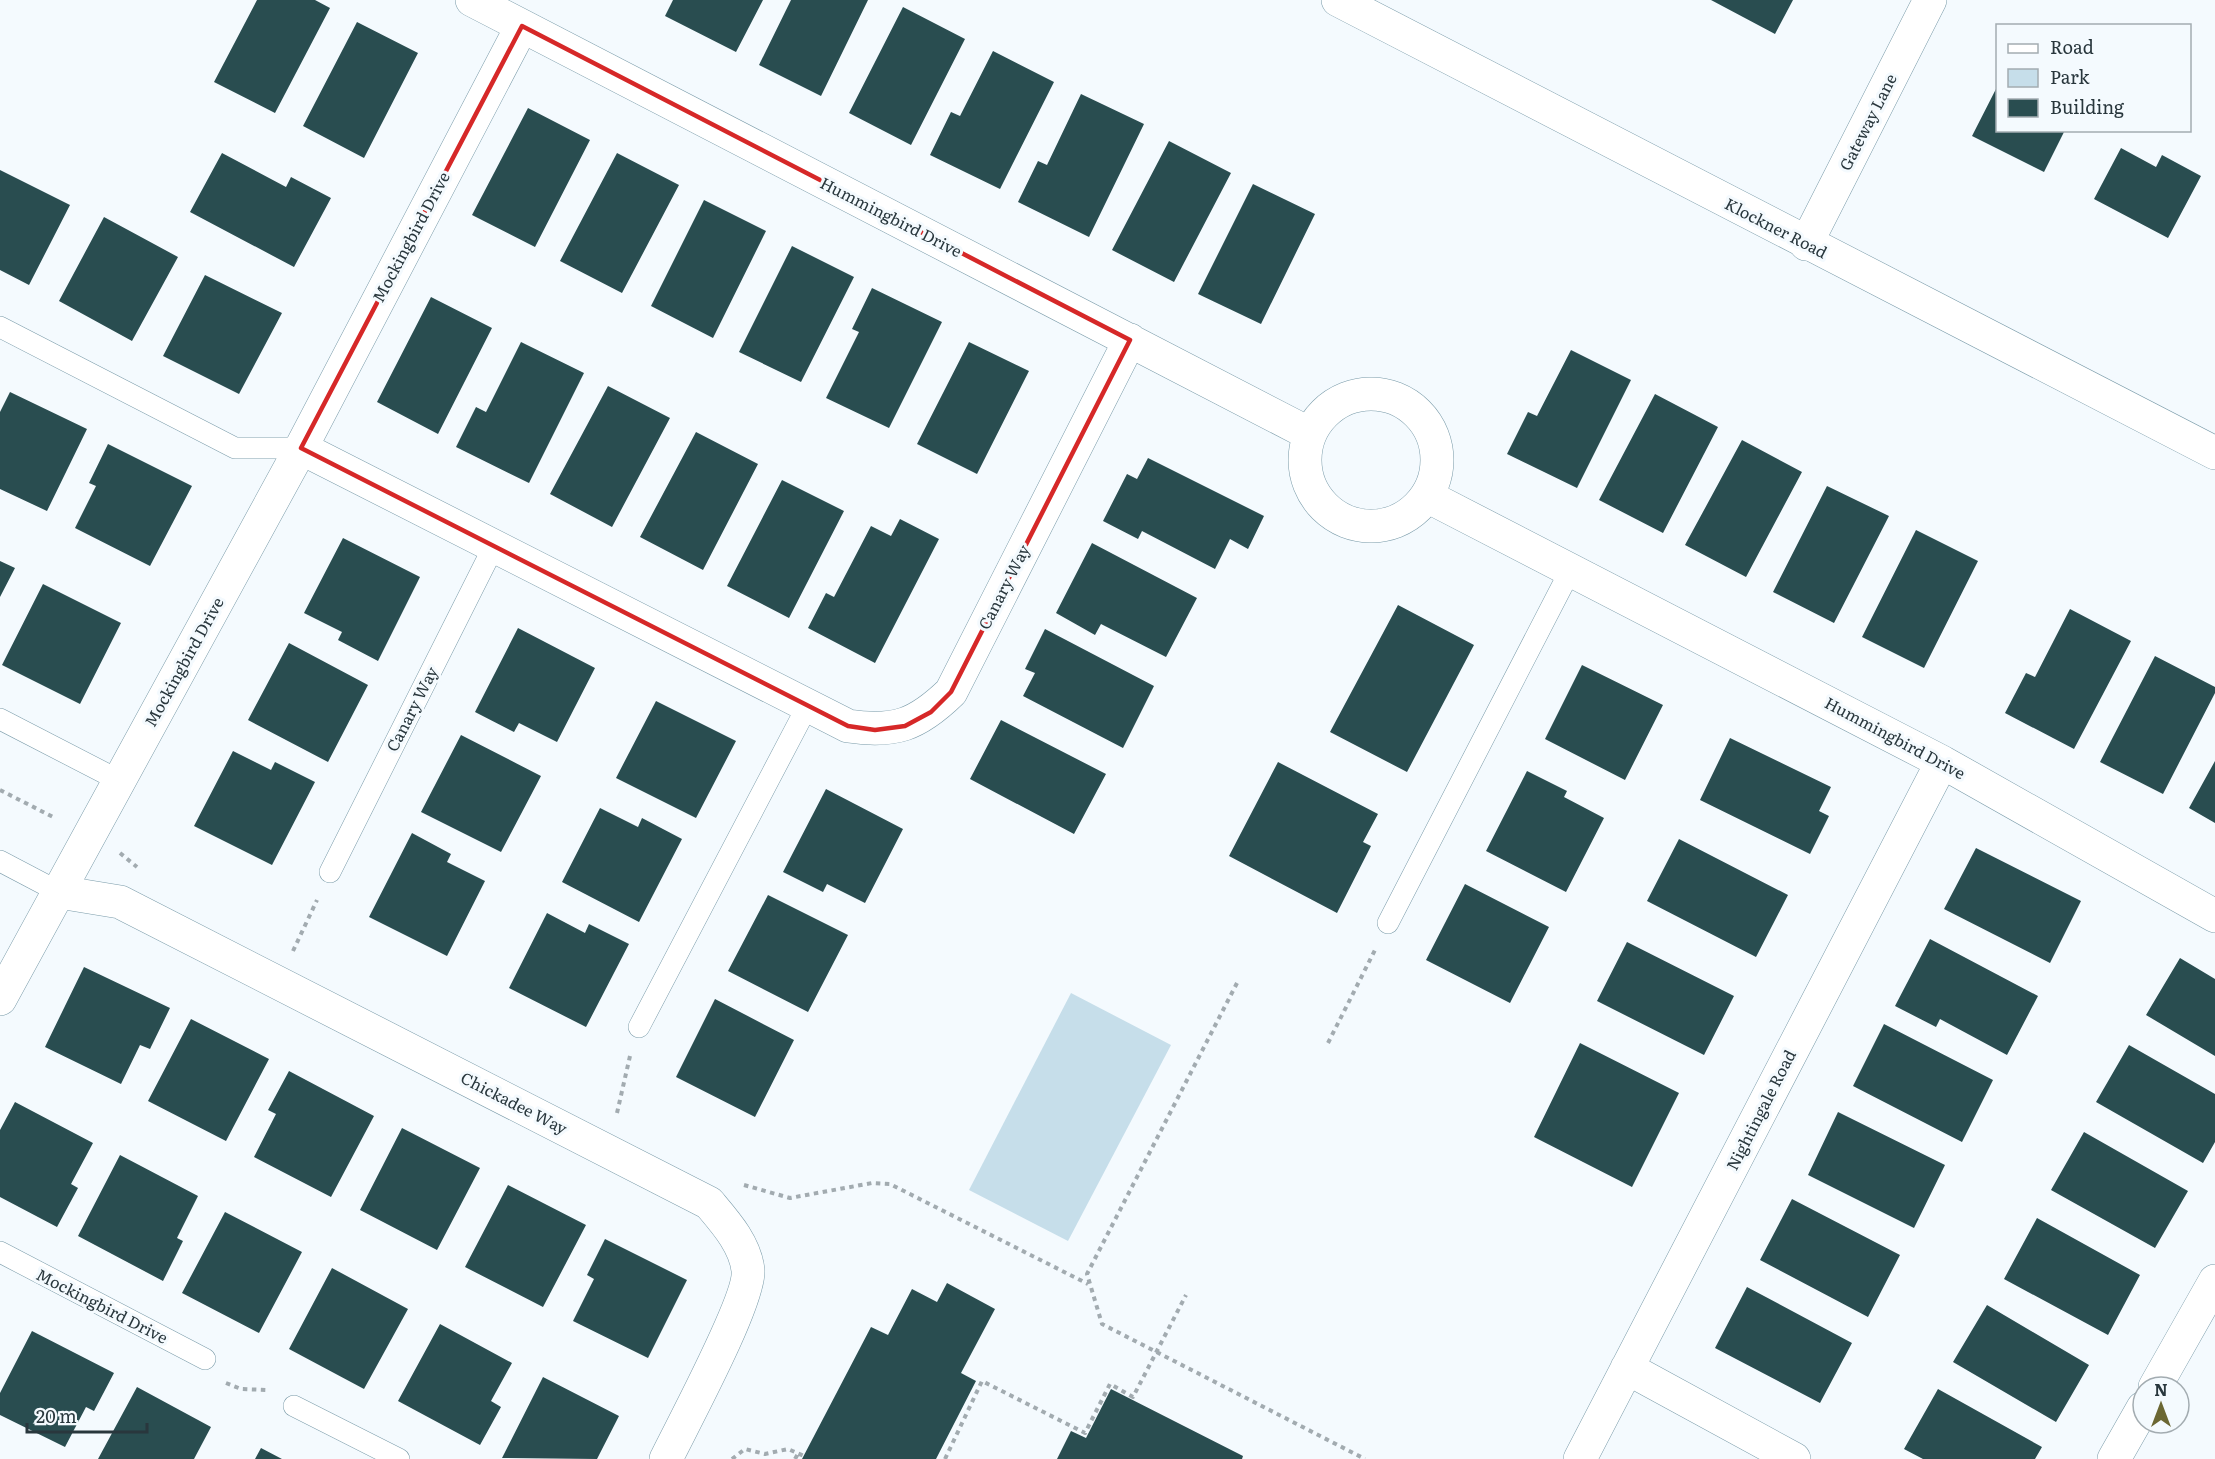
<svg xmlns="http://www.w3.org/2000/svg" width="2215" height="1459" font-family="Literata,serif">
<rect width="100%" height="100%" fill="#f4fafe"/>
<path fill="#c6deea" d="M1071 993 1171 1045 1068 1241 969 1190Z"/>
<path fill="#294d50" d="M257 0H315L330 8 275 113 214 82Z
M673 0H763L736 52 665 16Z
M791 0H868L821 96 759 65Z
M1711 0H1793L1775 34Z
M903 7 965 39 911 145 849 113Z
M357 22 418 53 364 158 303 126Z
M993 51 1054 82 1000 189 930 155 951 112 960 116Z
M1998 85V130H2065L2044 172 1972 136Z
M1081 94 1144 124 1089 237 1018 202 1038 161 1047 165Z
M528 108 590 140 535 247 472 215Z
M1169 141 1231 173 1174 282 1112 250Z
M2121 148 2156 167 2162 155 2201 176 2168 238 2094 199Z
M222 153 286 187 291 177 331 198 294 267 190 212Z
M617 153 679 185 622 293 560 261Z
M0 170 70 205 29 285 0 270Z
M1253 184 1315 214 1261 324 1198 294Z
M704 200 766 231 713 338 651 306Z
M104 217 178 257 132 341 59 301Z
M792 246 854 277 801 382 739 352Z
M205 275 282 313 239 394 163 356Z
M872 288 942 322 889 428 826 398 859 332 852 329Z
M431 297 492 328 438 434 377 402Z
M521 342 584 373 529 483 456 447 476 407 486 412Z
M969 342 1029 371 977 474 917 444Z
M1571 350 1631 380 1577 488 1507 454 1528 412 1537 416Z
M608 386 670 418 612 527 550 494Z
M10 392 87 429 47 511 0 489V412Z
M1655 394 1718 427 1663 533 1599 500Z
M696 432 758 464 703 570 640 537Z
M1742 440 1802 472 1746 577 1685 545Z
M108 444 192 486 150 566 75 528 96 486 89 483Z
M1148 458 1264 516 1248 549 1230 539 1215 569 1142 531 1138 539 1103 521 1127 474 1137 479Z
M782 480 844 511 789 618 727 586Z
M1827 486 1889 516 1834 623 1773 592Z
M900 519 939 539 875 663 808 628 826 593 834 597 871 526 891 536Z
M1916 530 1978 561 1924 668 1862 637Z
M343 538 420 577 378 661 338 640 342 632 304 613Z
M1092 543 1197 598 1166 657 1101 624 1095 635 1056 613Z
M0 561 15 568 0 597Z
M43 584 121 623 80 704 2 665Z
M1398 605 1474 645 1407 772 1330 732Z
M2070 609 2131 641 2074 749 2005 713 2026 673 2035 677Z
M518 628 595 668 557 742 519 723 514 732 475 712Z
M1045 629 1154 686 1123 748 1023 696 1035 673 1025 669Z
M289 643 368 685 328 762 248 720Z
M2155 656 2215 687V693L2163 794 2100 762Z
M1582 665 1663 705 1625 780 1545 739Z
M656 701 736 741 696 818 616 778Z
M1001 720 1106 774 1074 834 970 779Z
M461 735 541 776 501 852 421 812Z
M1730 738 1831 787 1819 811 1829 816 1810 854 1700 800Z
M233 751 271 770 275 762 315 782 272 865 194 826Z
M2215 761V823L2189 808Z
M1278 762 1378 814 1363 842 1371 846 1337 913 1229 856Z
M1527 771 1567 791 1564 797 1604 818 1566 892 1486 851Z
M826 789 903 829 865 903 827 884 823 892 783 872Z
M600 808 638 827 642 818 682 839 639 922 562 882Z
M412 833 451 854 447 862 485 881 447 956 369 917Z
M1679 839 1788 895 1756 957 1647 901Z
M1976 848 2081 901 2050 963 1944 909Z
M1465 884 1549 927 1510 1003 1426 960Z
M768 895 848 935 808 1012 728 971Z
M547 913 585 933 589 924 629 944 586 1027 509 988Z
M1930 939 2038 996 2007 1055 1940 1019 1936 1027 1895 1006Z
M1627 942 1734 996 1704 1055 1597 1001Z
M2180 958 2215 979V1056L2146 1015Z
M84 967 170 1008 150 1049 140 1045 121 1084 45 1047Z
M715 999 794 1040 755 1117 676 1077Z
M191 1019 269 1059 226 1141 148 1101Z
M1884 1024 1993 1080 1962 1142 1853 1086Z
M1580 1043 1679 1093 1632 1187 1534 1137Z
M2129 1045 2215 1094V1142L2203 1163 2096 1102Z
M289 1071 374 1116 331 1197 254 1157 276 1114 268 1110Z
M15 1102 93 1143 71 1184 78 1188 57 1227 0 1197V1130Z
M1838 1112 1945 1165 1914 1228 1808 1175Z
M402 1128 480 1168 437 1250 360 1210Z
M2084 1132 2188 1191 2155 1248 2051 1190Z
M120 1155 198 1196 177 1238 183 1241 163 1281 78 1236Z
M508 1185 586 1225 543 1307 465 1267Z
M1792 1199 1900 1255 1868 1317 1760 1260Z
M225 1212 302 1252 259 1333 182 1293Z
M2037 1218 2140 1275 2108 1335 2004 1279Z
M605 1239 687 1280 648 1358 573 1321 594 1279 587 1275Z
M332 1268 408 1309 364 1389 289 1349Z
M947 1283 995 1309 961 1373 976 1381 936 1459H802L871 1327 888 1335 912 1289 937 1302Z
M1747 1287 1852 1343 1820 1403 1715 1348Z
M1987 1305 2089 1365 2056 1422 1953 1362Z
M440 1324 512 1363 491 1401 501 1407 480 1445 398 1401Z
M32 1331 114 1373 94 1411 86 1407 65 1447 0 1415V1393Z
M543 1377 619 1416 597 1459 502 1458Z
M137 1387 211 1427 194 1459H98Z
M1111 1389 1243 1456 1242 1459H1057L1071 1431 1086 1438Z
M1938 1389 2042 1447 2035 1459H1923L1904 1449Z
M261 1448 282 1459H255Z"/>
<g fill="none" stroke-linecap="round" stroke-linejoin="round">
<g stroke="#7b9caa" stroke-width="22">
<path id="lane" d="M0 327 235 448H301
M0 719 120 781
M0 861 59 892
M330 872 494 546
M1388 923 1571 569
M639 1027 808 705
M0 1252 205 1359
M294 1406 399 1459"/>
</g>
<g stroke="#7b9caa" stroke-width="34">
<path id="street" d="M472 0 1310 434
M1806 244 1930 0
M1305 460a66 66 0 1 1 132 0a66 66 0 1 1-132 0Z
M301 448 848 726C895 733 917 725 951 692L1130 340
M1427 496 1942 762 2215 916
M59 892 120 902 709 1203C725 1222 745 1244 748 1270 751 1299 682 1426 666 1459
M0 999 301 448 522 26
M1627 1368 1794 1459
M2155 1387 2215 1281
M1580 1459 1942 762
M2114 1459 2143 1408"/>
</g>
<g stroke="#7b9caa" stroke-width="34">
<path id="secondary" d="M1338 0 2215 453"/>
</g>
<path stroke="#a2abb0" stroke-width="4" stroke-dasharray="4.5 4.5" stroke-linecap="butt" d="M0 790 55 818
M120 853 137 867
M293 951 317 900
M1237 983 1087 1274 1102 1324 1365 1459
M1328 1043 1375 950
M617 1113 630 1056
M744 1185 790 1198 872 1183 890 1184 1088 1284
M226 1383 241 1389 268 1390
M732 1459 745 1449 765 1454 788 1449 804 1456
M795 1459 799 1452
M945 1459 982 1381 1085 1433 1110 1384 1133 1397 1186 1295"/>
<use href="#lane" stroke="#fff" stroke-width="21"/>
<use href="#street" stroke="#fff" stroke-width="33"/>
<use href="#secondary" stroke="#fff" stroke-width="33"/>
</g>
<path fill="none" stroke="#d62828" stroke-width="4.5" stroke-linejoin="round" d="M522 26 1130 340 951 692 931 712 905 726 875 730 848 726 301 448Z"/>
<g text-anchor="middle" stroke-width="6" stroke-linejoin="round" paint-order="stroke">
<g font-size="16" fill="#29373d" stroke="#f4fafe">
<text transform="translate(1868 122) rotate(-63)" y="6">Gateway Lane</text>
<text transform="translate(891 217) rotate(27)" y="6">Hummingbird Drive</text>
<text transform="translate(1776 228) rotate(27)" y="6">Klockner Road</text>
<text transform="translate(411 237) rotate(-62)" y="6">Mockingbird Drive</text>
<text transform="translate(1004 587) rotate(-63)" y="6">Canary Way</text>
<text transform="translate(184 662) rotate(-61)" y="6">Mockingbird Drive</text>
<text transform="translate(412 709) rotate(-63)" y="6">Canary Way</text>
<text transform="translate(1895 738) rotate(28)" y="6">Hummingbird Drive</text>
<text transform="translate(514 1103) rotate(27)" y="6">Chickadee Way</text>
<text transform="translate(1761 1110) rotate(-63)" y="6">Nightingale Road</text>
<text transform="translate(102 1306) rotate(27)" y="6">Mockingbird Drive</text>
</g>
</g>
<rect x="1996" y="24" width="195" height="108" fill="#f4fafe" stroke="#a3acb1" stroke-width="1.5"/>
<rect x="2008" y="44" width="30" height="9" fill="#ffffff" stroke="#a3acb1" stroke-width="1.5"/>
<text x="2050" y="54" font-size="18" fill="#29373d">Road</text>
<rect x="2008" y="69" width="30" height="18" fill="#c6deea" stroke="#a3acb1" stroke-width="1.5"/>
<text x="2050" y="84" font-size="18" fill="#29373d">Park</text>
<rect x="2008" y="99" width="30" height="18" fill="#294d50" stroke="#a3acb1" stroke-width="1.5"/>
<text x="2050" y="114" font-size="18" fill="#29373d">Building</text>
<g transform="translate(2161 1405)"><circle r="28" fill="#f4fafe" stroke="#a3acb1" stroke-width="1.5"/>
<path d="M0-4.5L10 22L0 15L-10 22Z" fill="#6b6733"/>
<text y="-9" font-size="16" font-weight="bold" text-anchor="middle" fill="#29373d">N</text>
</g>
<path d="M27 1423v9h120v-9" fill="none" stroke="#29373d" stroke-width="3"/>
<text x="36" y="1423" font-size="18" fill="#29373d" stroke="#f4fafe" stroke-width="4.5" paint-order="stroke">20 m</text>
</svg>
